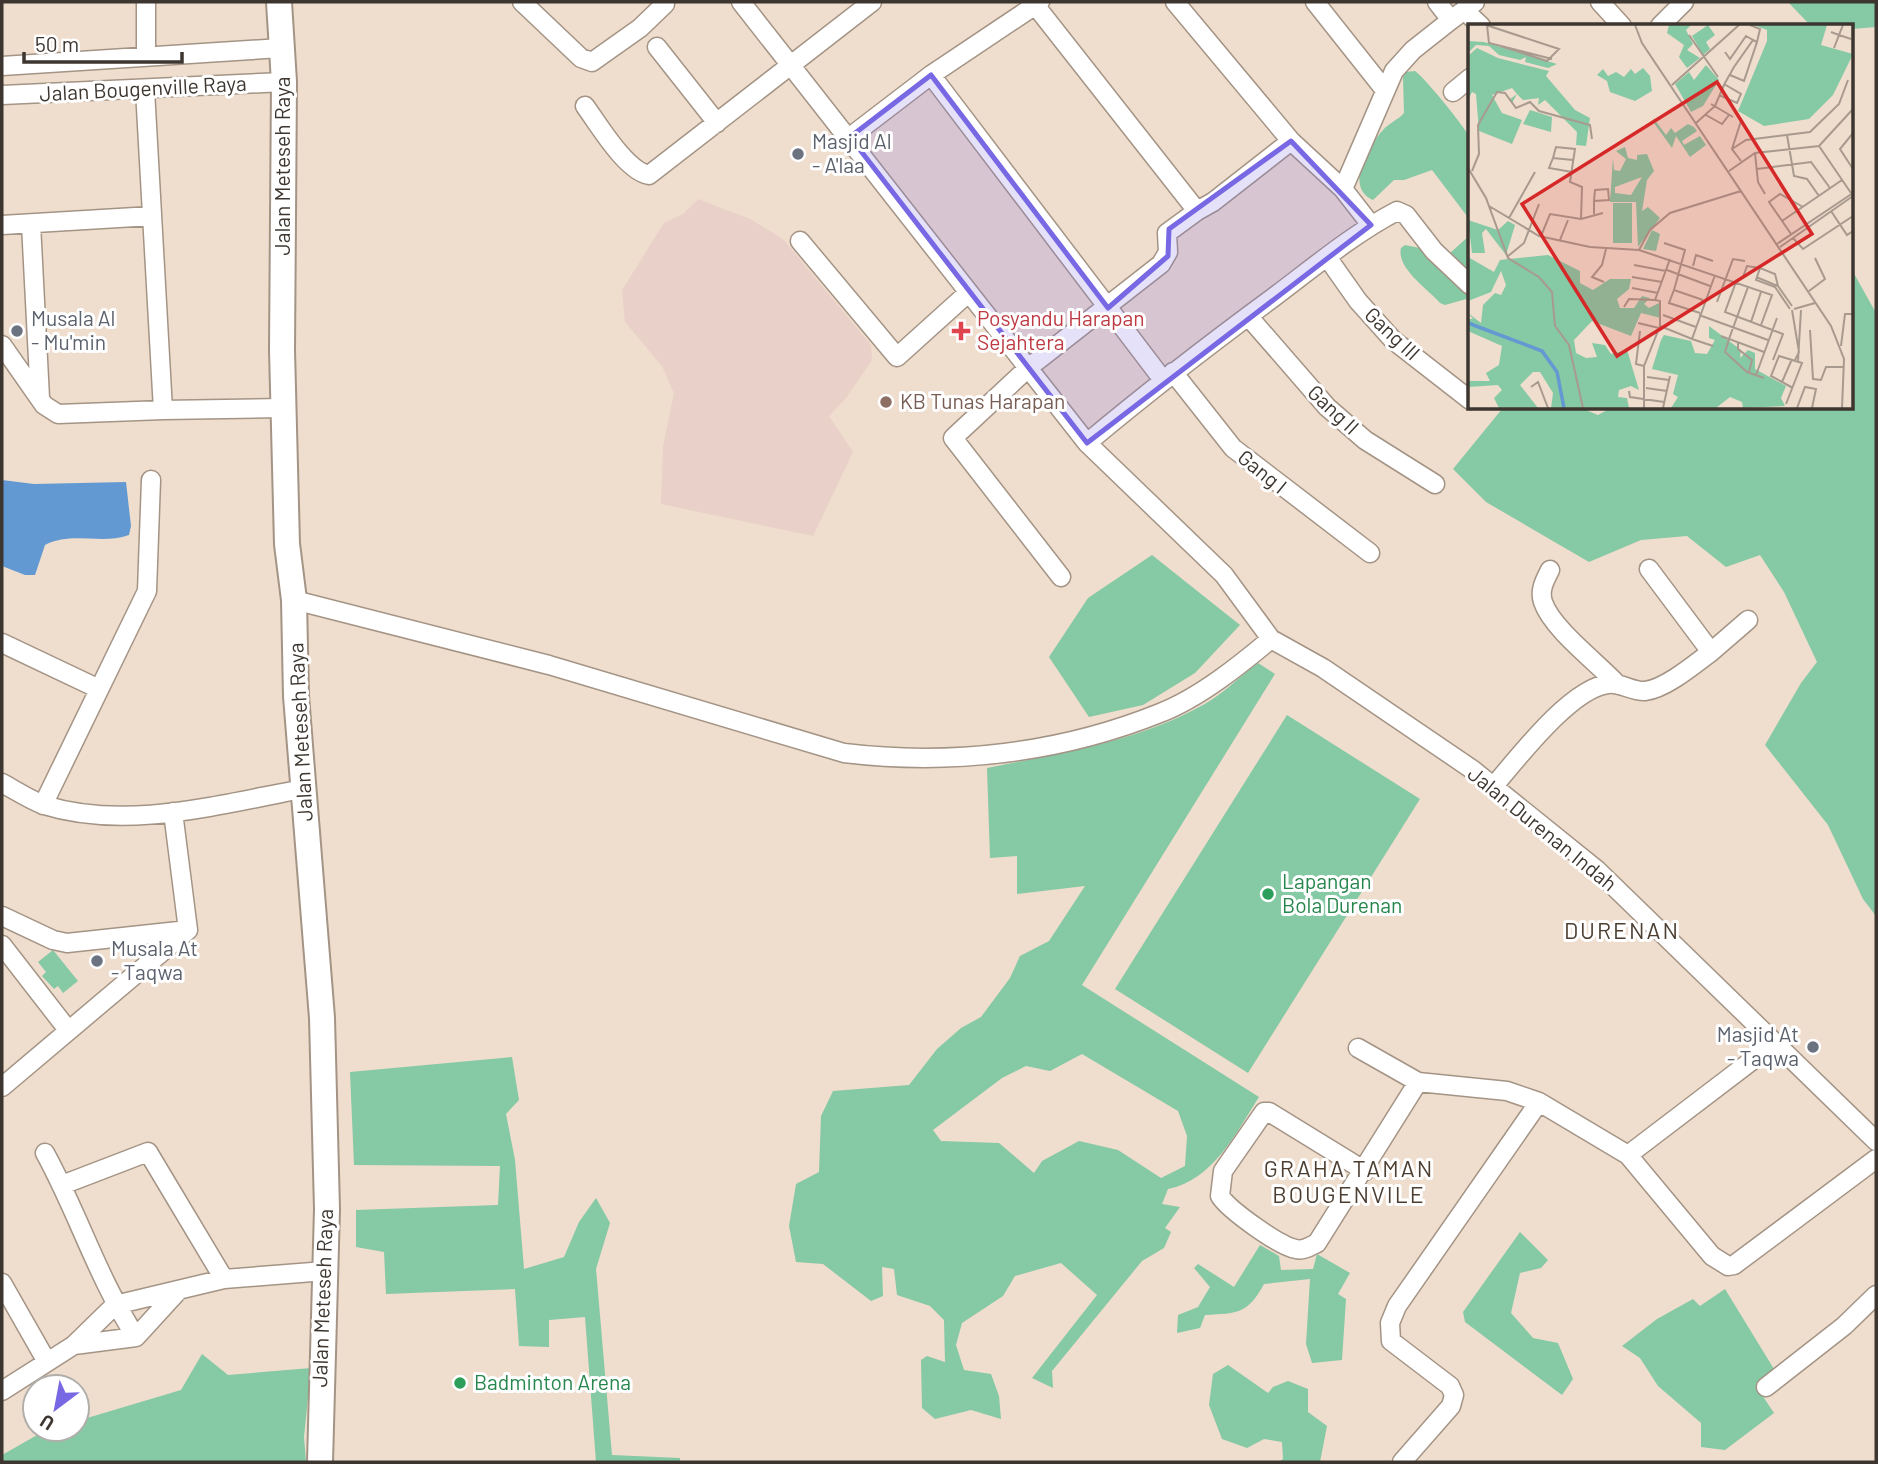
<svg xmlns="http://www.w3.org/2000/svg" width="1878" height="1464" font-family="Barlow,sans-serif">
<rect width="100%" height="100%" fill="#efddcd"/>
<path fill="#e9d0c8" d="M698 199 750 219 783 239 871 345 872 360 846 398 829 416 853 452 813 536 661 504 663 447 674 393 662 366 625 322 622 290 664 223 683 214Z"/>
<path fill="#85c9a5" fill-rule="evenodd" d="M1788 2H1876V27L1852 29V26L1808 23Z
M1415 71C1424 77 1466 128 1470 138 1475 148 1470 205 1470 220L1432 170 1404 180H1394L1373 200C1344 187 1368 146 1383 130 1389 123 1398 120 1404 113L1403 77 1406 72Z
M1470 235V298L1445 305 1440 303C1428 289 1396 268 1401 248L1405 245 1449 254Z
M1852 270 1876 313V916L1863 899 1828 825 1765 745 1801 683 1817 662 1784 592 1760 555 1726 567 1687 536 1641 540 1589 562 1486 502 1453 469 1502 409 1508 408H1581L1598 415 1611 408H1852Z
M1152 555 1240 625 1195 673 1143 705 1089 717 1049 657 1088 598Z
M1258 663 1275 674 1082 985 1259 1097C1236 1133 1213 1180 1168 1189L1162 1204 1180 1207 1165 1228 1171 1232 1164 1248 1142 1261 1052 1371 1053 1388 1032 1378 1097 1295 1061 1263 1015 1276 1003 1296 962 1323 956 1345 964 1370 991 1374 999 1396 1001 1419 971 1410 935 1419 922 1408 921 1360 927 1356 945 1362 944 1320 930 1306 897 1295 894 1269 882 1267 883 1296 871 1301 823 1264 796 1262 789 1226 796 1184 819 1172 821 1116 833 1091 909 1085 937 1049 961 1028 981 1017 1010 978 1020 956 1049 941 1085 886 1017 894V856L990 858 987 768C1061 753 1136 742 1203 705 1222 695 1240 676 1258 663ZM1082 1054 1178 1111 1187 1136 1185 1166 1161 1178 1118 1150 1079 1141 1042 1161 1034 1173 999 1143 941 1141 933 1130 1002 1078 1026 1066 1050 1071Z
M1287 715 1420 799 1248 1073 1115 989Z
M53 950 78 981 63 993 58 986 54 989 42 976 46 972 38 962Z
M512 1057 519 1100 506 1114 515 1160 524 1269 564 1257 579 1222 596 1198 610 1223 596 1269 612 1455 680 1458V1462H596L585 1317 549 1320V1347L519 1346 515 1289 386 1294 384 1252 356 1247V1210L498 1205 500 1166 354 1165 350 1072Z
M1520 1232 1548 1260 1541 1268 1520 1273 1511 1313 1533 1338 1558 1343 1573 1379 1562 1395 1465 1322 1463 1312Z
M1260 1245 1279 1256 1281 1270 1313 1269 1317 1254 1350 1273 1338 1294 1346 1299 1342 1360 1312 1363 1306 1344 1310 1279 1264 1284C1247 1315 1237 1313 1205 1315L1200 1328 1177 1333 1178 1315 1198 1307 1210 1287 1194 1268 1198 1264 1234 1287Z
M1725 1289 1777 1374 1758 1389 1774 1413 1725 1450 1701 1447V1423L1658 1386 1640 1358 1622 1346 1657 1319 1693 1299 1700 1306Z
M202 1354 228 1375 311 1368 304 1437 306 1462H2V1455L46 1430 77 1429V1421L181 1390Z
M1228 1365 1268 1393 1273 1387 1288 1381 1308 1389V1412L1327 1426 1320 1462H1279L1283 1459 1282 1442 1264 1439 1247 1448 1222 1439 1209 1405 1213 1374Z"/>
<path fill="#6299d2" d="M2 480 34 484 126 482 131 526 129 535C101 545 72 531 45 545L35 575H25L2 566Z"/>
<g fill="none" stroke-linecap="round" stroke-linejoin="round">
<g stroke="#a49485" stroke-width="21">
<path id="minor" d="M522 2 581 58 592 62 640 28 665 4
M741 2 1087 443 1224 575 1271 639
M1315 2 1384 89
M1600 2 1622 26
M1035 5 1197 211 1213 202 1291 141 1175 2
M1464 10 1481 26
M1451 20 1475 2
M1660 26 1684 2
M657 47 717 123
M146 56V2
M2 66 281 48
M931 75 1163 380
M1453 92 1470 78
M2 95 284 82
M585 106C599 125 626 171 649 175L872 2
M850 137 931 75 1040 2
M1291 141 1343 189
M31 224 40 398
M2 225 152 216
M1371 225 1343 189 1394 71 1413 50 1451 20 1437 2
M800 241 897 357 968 293
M1327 257 1358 301 1393 340 1470 400
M1248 316 1327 407 1365 440 1435 484
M2 345 44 405 58 414 163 410 145 90
M1173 372 1233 448 1370 553
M163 410 283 408
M1087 443C1148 392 1210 344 1274 297 1314 267 1353 234 1397 211L1406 215 1434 251 1470 285
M1550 570C1545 580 1539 590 1543 602 1552 629 1598 663 1618 685
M1061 577 953 438 1028 368 1161 264 1168 252 1167 233 1197 211
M294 600 549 665 844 753C951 766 1061 753 1160 713 1199 698 1240 665 1271 639
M1271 639 1323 668 1473 770 1597 870 1876 1141
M2 643 99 689
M1711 652 1748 620
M2 783C15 790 30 800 44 805 128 831 219 804 303 789
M1493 787C1517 759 1571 688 1608 684 1620 682 1633 692 1645 691 1665 689 1695 664 1711 652L1649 569
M43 805 147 591 151 480
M2 916 53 940 67 943 188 930
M2 945 68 1030
M1358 1048 1418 1082 1507 1091 1539 1102 1628 1155 1712 1256 1728 1266 1734 1265 1876 1159
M2 1087 188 930 173 812
M45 1153C78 1213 98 1279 136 1337
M1628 1155 1775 1043
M1365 1171 1269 1112H1264L1223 1171 1220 1196C1229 1210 1279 1246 1296 1249 1303 1251 1311 1246 1317 1243L1418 1082
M62 1185 148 1152 224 1279
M2 1283 47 1362
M74 1345 136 1337 179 1290
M1766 1387 1844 1326 1876 1295
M2 1391 74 1345 115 1305 224 1279 325 1271
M1402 1462 1451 1406 1454 1395 1450 1386 1391 1341 1390 1323 1397 1306 1539 1102"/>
</g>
<g stroke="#a49485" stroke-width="28">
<path id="secondary" d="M279 2 284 82 282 350 287 544 294 600 296 696 322 1018 327 1209 320 1462"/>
</g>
<use href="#minor" stroke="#fff" stroke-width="18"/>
<use href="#secondary" stroke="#fff" stroke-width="24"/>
</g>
<path fill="#7868e3" fill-opacity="0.2" stroke="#7868e3" stroke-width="5" stroke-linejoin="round" d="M931 75 1108 308 1168 256 1169 229 1291 141 1371 225 1087 443 850 137Z"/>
<g fill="#6b7280" stroke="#fff" stroke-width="2.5">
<circle cx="798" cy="154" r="7"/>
<circle cx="17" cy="331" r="7"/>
<circle cx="97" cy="961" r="7"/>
<circle cx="1813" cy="1047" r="7"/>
</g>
<path fill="#e0444e" stroke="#fff" stroke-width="2.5" d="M957.5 320.5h7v7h7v7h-7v7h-7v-7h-7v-7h7z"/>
<circle fill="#8d6e63" stroke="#fff" stroke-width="2.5" cx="886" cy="402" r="7"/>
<g fill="#2e9e5b" stroke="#fff" stroke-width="2.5">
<circle cx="1268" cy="894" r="7"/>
<circle cx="460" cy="1383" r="7"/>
</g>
<g text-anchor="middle" stroke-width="6" stroke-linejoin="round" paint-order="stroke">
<g font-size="21" fill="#3d3630" stroke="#fff">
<text transform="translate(143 89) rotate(-3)" y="7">Jalan Bougenville Raya</text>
<text transform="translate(283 166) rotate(-90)" y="7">Jalan Meteseh Raya</text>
<text transform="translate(1392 334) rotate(43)" y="7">Gang III</text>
<text transform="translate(1333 410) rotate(43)" y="7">Gang II</text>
<text transform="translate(1262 472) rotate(39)" y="7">Gang I</text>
<text transform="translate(301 732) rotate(-93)" y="7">Jalan Meteseh Raya</text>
<text transform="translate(1542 829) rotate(39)" y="7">Jalan Durenan Indah</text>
<text transform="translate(323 1298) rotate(-88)" y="7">Jalan Meteseh Raya</text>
</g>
<g font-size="21" fill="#5b616d" stroke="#fff" text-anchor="start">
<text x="812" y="149">Masjid Al<tspan x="812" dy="24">- A'laa</tspan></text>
<text x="31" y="326">Musala Al<tspan x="31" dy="24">- Mu'min</tspan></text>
<text x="111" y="956">Musala At<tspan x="111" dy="24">- Taqwa</tspan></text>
<text x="1799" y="1042" text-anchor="end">Masjid At<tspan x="1799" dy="24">- Taqwa</tspan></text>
</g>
<g font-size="21" fill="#be3a42" stroke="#fff" text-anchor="start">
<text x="977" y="326">Posyandu Harapan<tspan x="977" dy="24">Sejahtera</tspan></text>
</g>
<g font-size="21" fill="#785e54" stroke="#fff" text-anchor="start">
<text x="900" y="409">KB Tunas Harapan</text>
</g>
<g font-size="21" fill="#27864d" stroke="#fff" text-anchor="start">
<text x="1282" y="889">Lapangan<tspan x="1282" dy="24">Bola Durenan</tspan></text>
<text x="474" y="1390">Badminton Arena</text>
</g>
<g font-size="23" letter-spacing="2" fill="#4c3e31" stroke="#fff">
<text x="1622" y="939">DURENAN</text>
<text x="1349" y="1177">GRAHA TAMAN<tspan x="1349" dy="26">BOUGENVILE</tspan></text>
</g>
</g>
<g transform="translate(1468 24)">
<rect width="385" height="385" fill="#efddcd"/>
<path d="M201 1H223L218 6 225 20 219 26 232 34 219 44 211 33 216 21 199 9ZM240 1 247 11 238 18 242 25 235 31 224 12ZM286 1H359L353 21 385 30 365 71 341 95 296 102 270 87 299 17V6ZM0 17 16 18 89 40 80 44 57 38 58 33 52 36 31 31 21 22 8 21 0 29ZM9 24 30 34 81 47 78 52 107 86 122 94 118 122 108 121 109 108 77 76 70 81 71 74 55 76 49 70 44 79 41 76 49 70 44 64 24 71 34 89 54 96 44 120 11 107 8 70 4 68 0 76V32ZM238 41 251 56 235 82 223 88 207 60 221 48 226 56ZM175 44 182 52 184 67 167 77 142 68 139 57 129 51 135 45 140 52 148 48 156 53 163 45 167 50ZM62 86 84 93 83 108 55 100ZM186 95 198 111 203 104 207 109 220 100 226 103 229 107 214 117 216 121 232 112 238 121 222 133 208 112 204 124 186 99 179 102ZM157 123 160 134 169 136V131L179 130 186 147 179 156 174 187 180 183 192 194 170 223 168 178H142L145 134 146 146 152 147 158 135 148 127ZM174 153 163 171 147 169V163ZM145 179H164V219H145ZM0 196 30 206 40 197 47 201 38 231 18 205 14 209 17 229H4ZM184 206 192 210 188 227 175 225ZM80 231 112 247V259L125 266 142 255H163L161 265 149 275 152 284H166L174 272 182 274 176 280 181 284 191 279 193 294 173 289 163 312 124 297 106 316 108 329 118 334 129 333 124 319 137 321 143 330 159 326 171 366 163 362 151 366 150 373 159 374 161 384H83L85 369 72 348H65L52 361 70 384H31L26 374 34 366 30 361 0 363V357H22L18 349 31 341 34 322 0 307V295H5L0 289 13 299 15 281 27 269 33 271 38 261 33 247 23 268 0 277V233L26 248 32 236ZM241 302 273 326 272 334 280 326 287 329V345L318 362 313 374 317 382 275 384 274 378 262 373 248 384H203L210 373 205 370 210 351 184 345 193 316 196 311 223 317 227 329 239 330 247 316 241 314Z" fill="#85c9a5" fill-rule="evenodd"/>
<path fill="none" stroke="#6299d2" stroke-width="3.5" d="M0 299 74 327 89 348 96 384"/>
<path fill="none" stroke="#a89a8e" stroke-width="2" d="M18 1 91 25 79 37 32 22M19 1 21 19 84 35M167 1 174 19 363 302 376 335 374 384M282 1 292 5 289 18M375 1 371 11 383 15M363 8 371 11 366 24M221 11 250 53M257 28 262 35 278 12 285 16M204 61 271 1M251 71 269 79 273 70 256 60M243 80 265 93M238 91 254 100 261 91M273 97 264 125 273 137M228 99 247 82 256 61 257 59 266 43 285 16 289 18 276 57 262 51M385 109 372 125 385 145M319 111 326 152 339 155 351 172M351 122 383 169M264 125 278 116 342 108 371 80 380 56M287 129 290 158 297 170M85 134 88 123 107 125 102 158 114 163 113 195M0 144 18 174 40 234 71 253 84 268 87 302 101 321 115 384M289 145 343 138 362 164M4 147 11 130 10 101 29 68 37 69 48 84 62 78 71 87 122 101 124 115M261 147 287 129 351 122 385 85M104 148 81 144 85 134 105 136M126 177 141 176 140 165 127 166 126 177V190M21 182 71 212 122 223 171 226 304 271 293 301M363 187 379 211 385 207M41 194 67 148M314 197 374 156M323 210 301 178 312 170 335 183M73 212 82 190 113 195 135 189M325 214 335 225 385 192M92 216 100 196M196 219 217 226 206 266M309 220 385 169M312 223 385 172M171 226 182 206 202 189 273 167M39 233 56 219 71 180M166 241 198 247M225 242 228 231 245 237M199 246 242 262M164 253 194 258M275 253 279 242 292 244M288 253 310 262 324 282M136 258 124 253 134 241 138 225M268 258 257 288 315 310 305 336M310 262 307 250 292 244 288 256 307 263 322 285M280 263 261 315 296 328M164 264 190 269M341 267 357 255 347 234M187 276 192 277V302L224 315 247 251M187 276 202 235M249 278 265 235 277 237M156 283 161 275 187 276M326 285 347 279M324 286 331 328 327 336M232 289 201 279 206 266 235 276M195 291 228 303M231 291 300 316M283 298 293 268M170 299 191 304M342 306 345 355 353 356 358 343H375M172 307 168 340 176 342M253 312 261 315 257 328 279 348 296 354M224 315 245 322M270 319V325L284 336 281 348M373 322 377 290H385M324 335 314 358 325 364M330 337 333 286M288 351 309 294M179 353 201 356M314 358 303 352 311 332 334 339 318 380M63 363 70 358 80 384M178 364 199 367M161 367 162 373 196 378M176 384V342L192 302M195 384 202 352M329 384 337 363 348 365 344 384"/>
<path fill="#d62828" fill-opacity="0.15" stroke="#d62828" stroke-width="3.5" d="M249 58 344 210 149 332 54 180Z"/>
<rect width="385" height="385" fill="none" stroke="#3d3630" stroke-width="3.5"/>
</g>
<rect width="1878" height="1464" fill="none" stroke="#3d3630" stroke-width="7"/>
<g transform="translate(56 1408) rotate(212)"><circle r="33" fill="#ffffff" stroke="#b1afac" stroke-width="2"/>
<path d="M0-5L12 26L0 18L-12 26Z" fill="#7868e3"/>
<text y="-10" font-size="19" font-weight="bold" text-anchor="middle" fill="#3d3630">U</text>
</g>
<path d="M24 52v10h158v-10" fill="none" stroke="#3d3630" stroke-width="3.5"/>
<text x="35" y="52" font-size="21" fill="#3d3630" stroke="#ffffff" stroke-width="5" paint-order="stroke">50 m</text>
</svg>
